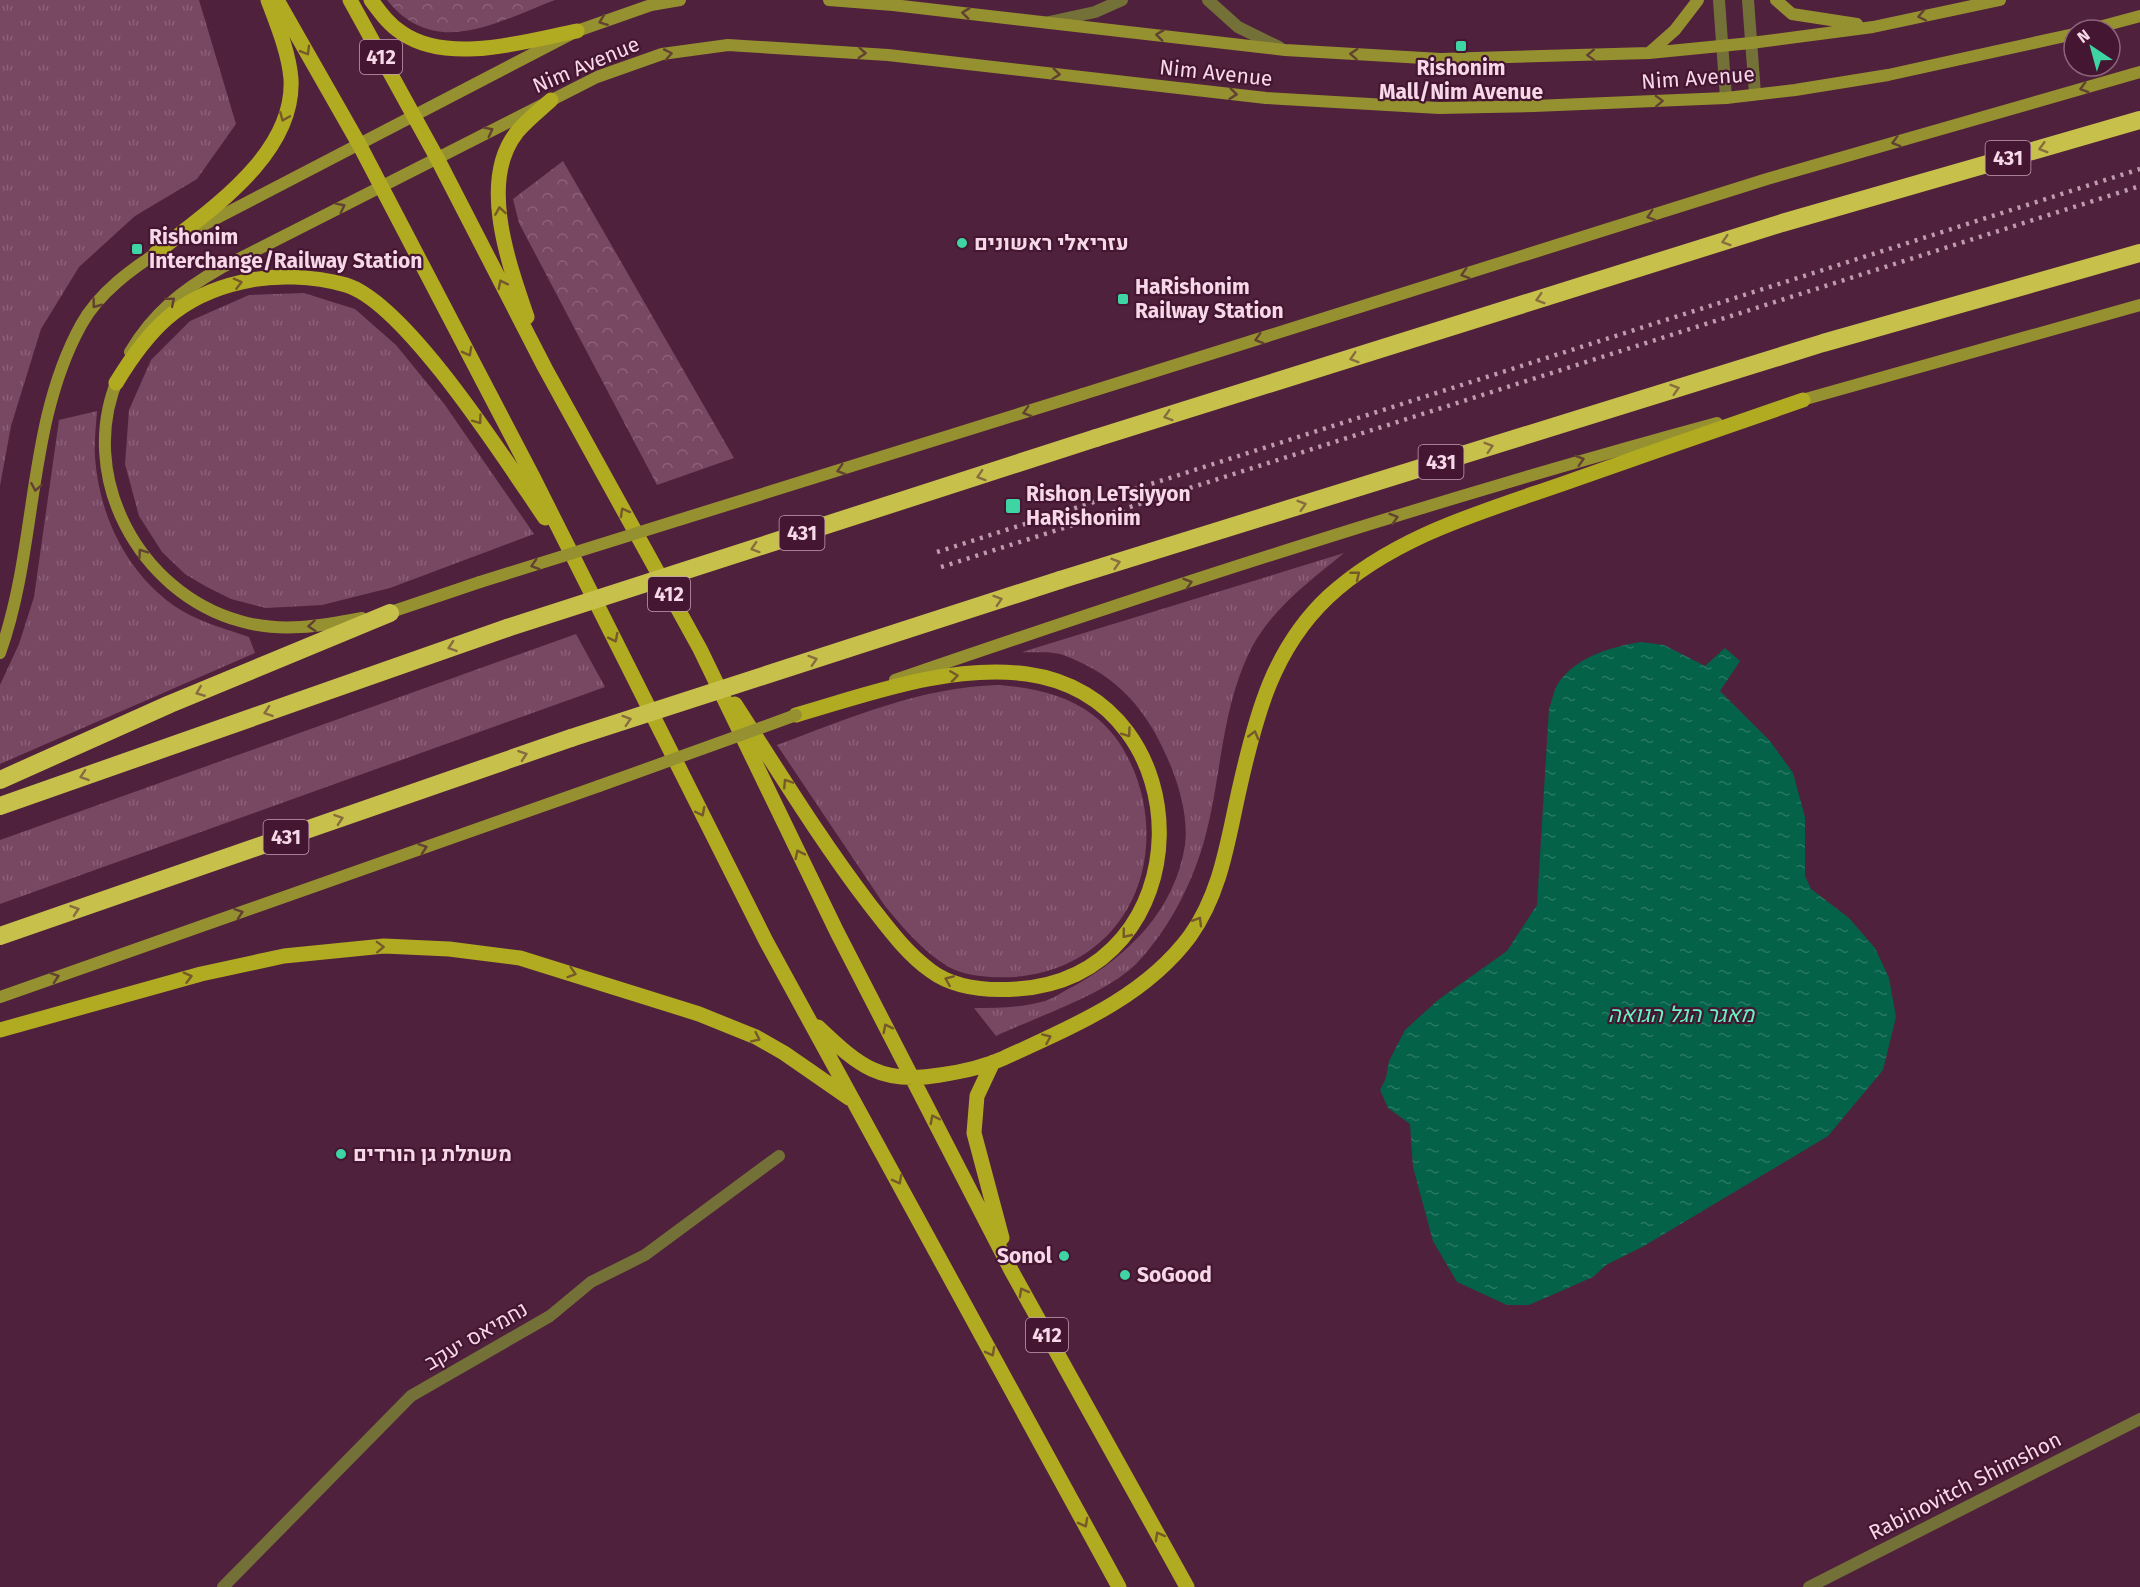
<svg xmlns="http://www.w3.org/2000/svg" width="2140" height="1587" font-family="'Fira Sans',Heebo,sans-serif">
<defs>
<pattern id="grass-tufts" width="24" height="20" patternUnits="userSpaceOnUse" patternTransform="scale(1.5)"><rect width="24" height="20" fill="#784762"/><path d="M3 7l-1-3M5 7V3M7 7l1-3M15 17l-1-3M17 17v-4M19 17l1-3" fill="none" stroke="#8c6178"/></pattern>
<pattern id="park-crowns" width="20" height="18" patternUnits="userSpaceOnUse" patternTransform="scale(1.5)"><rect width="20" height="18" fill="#784762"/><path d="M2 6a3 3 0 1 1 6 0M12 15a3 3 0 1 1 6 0" fill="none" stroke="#8c6178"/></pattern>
<pattern id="water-ripples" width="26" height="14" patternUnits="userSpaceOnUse" patternTransform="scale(1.5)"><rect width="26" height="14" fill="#036247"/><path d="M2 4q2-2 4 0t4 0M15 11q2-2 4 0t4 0" fill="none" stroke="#287862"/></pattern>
</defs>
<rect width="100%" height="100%" fill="#50213c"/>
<path fill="url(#grass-tufts)" d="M0 0H199L236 124 197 179 135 216 79 267 41 329 11 426 0 486Z
M304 293 355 309 396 345 445 405 534 534 390 588 322 605 266 608 231 599 205 586 185 574 162 552 139 516 125 464 129 410 151 360 190 321 249 295Z
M97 411C96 426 94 442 95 457 99 515 126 571 173 605 195 621 224 628 249 637L255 653 0 764V685L19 644 34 597 59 420Z
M1344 553C1310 581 1273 608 1252 647 1220 709 1222 780 1203 845 1190 888 1168 930 1137 963 1107 994 1036 1017 996 1036L974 1008C997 1008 1018 1008 1041 1002 1052 1000 1063 991 1074 986 1128 956 1175 910 1185 845 1188 819 1181 793 1172 769 1150 714 1121 676 1063 655 1051 651 1034 653 1022 652Z
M576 634 605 687 0 904V840Z
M999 685C1033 688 1065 694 1093 715 1120 735 1136 768 1143 800 1161 890 1108 970 1014 977 993 978 965 977 947 966 923 951 903 928 885 906L777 745C850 718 920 687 999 685Z"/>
<path fill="url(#park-crowns)" d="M387 0H555C497 22 435 60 387 0Z
M563 161 734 458 657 485 519 223 513 199Z"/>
<path fill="url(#water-ripples)" d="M1641 642 1664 645 1705 666 1725 648 1740 661 1720 691 1770 741 1793 773 1805 817V876L1811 889 1849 918 1875 948 1889 978 1896 1017 1883 1070 1828 1136 1644 1246 1606 1265 1593 1277 1529 1305H1507L1457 1282 1433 1241 1413 1167 1410 1124 1388 1108 1380 1090 1386 1078 1389 1061 1405 1030 1438 1000 1507 951 1537 905 1549 709C1552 701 1554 689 1559 682 1578 656 1611 647 1641 642Z"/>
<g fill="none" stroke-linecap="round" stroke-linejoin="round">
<path stroke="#737038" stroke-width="12" d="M1208 0 1238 27 1279 47
M1049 22 1095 12 1122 0
M223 1587 411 1396 550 1316 591 1282 645 1255 779 1156
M1809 1587 2140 1419"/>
<path stroke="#737038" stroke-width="12" d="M1719 0 1726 98
M1748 0 1755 94"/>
<path stroke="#969130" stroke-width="12" d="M829 0 893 5 1285 50 1441 59 1649 53 1751 43 1873 27 2000 0
M1776 0 1792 14 1857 24
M2088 30 2140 16
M1649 53 1675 30 1698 0
M192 231 577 31 651 5 680 0
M130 352C153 313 182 290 221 268L597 77 662 54 728 45 888 55 1266 98 1439 108 1534 106 1726 98 1795 90 1888 75 2074 34
M119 376C75 475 139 593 240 621 280 633 322 626 362 618
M1083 394 1767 179 2140 72
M1795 402 2140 305
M385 614 480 582
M0 653C38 547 26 425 81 325 99 292 133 268 164 248
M895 680C1166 587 1440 498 1717 423
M0 997 599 786"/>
<path stroke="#b1ab21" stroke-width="15" d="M277 0 359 144 534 479 766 941 1119 1587
M350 0 437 158 545 368 700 649 837 932 1011 1270 1187 1587
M371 0C380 12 389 25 402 33 449 65 526 41 577 31
M156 253C208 211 295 155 291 79 289 53 277 24 268 0
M527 317C509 264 478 181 517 132 527 120 540 110 551 100
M116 383C148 330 179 296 242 282 274 274 314 276 346 285 406 303 508 464 545 518
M735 704C779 772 821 841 870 905 888 928 906 953 931 971 954 988 988 991 1017 989 1204 976 1206 699 1027 674 949 664 869 694 796 715
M818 1027C859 1066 881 1085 940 1075 961 1072 984 1067 1004 1058 1071 1027 1144 998 1190 936 1222 891 1228 838 1240 786 1256 715 1273 649 1328 597 1394 536 1482 512 1565 483 1644 455 1724 427 1803 400
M0 1030 201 974 284 956 384 946 449 949 520 958 699 1014 756 1037 784 1053 849 1098
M993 1062 977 1096 974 1133 1002 1238"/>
<path stroke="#c7c14c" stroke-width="18" d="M1096 438 1782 223 2140 120
M1060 580 1823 343 2140 253
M0 780 170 704 390 613
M0 806 507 628
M0 936 571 738"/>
<path stroke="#bf9baf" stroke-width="4.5" stroke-dasharray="3 6" stroke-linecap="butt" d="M937 552 2140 169
M941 567 2140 186"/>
<path stroke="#969130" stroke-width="12" d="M480 582 1083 394
M599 786 796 715"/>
<path stroke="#c7c14c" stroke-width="18" d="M507 628 1096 438
M571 738 1060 580"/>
</g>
<defs><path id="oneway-chevron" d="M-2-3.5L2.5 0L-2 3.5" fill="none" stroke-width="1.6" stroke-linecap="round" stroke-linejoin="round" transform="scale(1.5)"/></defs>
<g stroke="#614131">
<use href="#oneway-chevron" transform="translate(966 13) rotate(-173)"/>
<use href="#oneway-chevron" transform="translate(1922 16) rotate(168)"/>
<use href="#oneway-chevron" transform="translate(603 21) rotate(159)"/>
<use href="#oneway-chevron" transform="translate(1160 35) rotate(-173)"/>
<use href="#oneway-chevron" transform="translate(862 53) rotate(4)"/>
<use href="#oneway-chevron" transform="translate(668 54) rotate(-11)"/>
<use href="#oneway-chevron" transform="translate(1354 54) rotate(-177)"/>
<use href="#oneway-chevron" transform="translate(1591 55) rotate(178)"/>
<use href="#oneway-chevron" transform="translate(1056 74) rotate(6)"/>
<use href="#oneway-chevron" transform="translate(2084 88) rotate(164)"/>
<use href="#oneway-chevron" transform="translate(1233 94) rotate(6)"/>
<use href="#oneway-chevron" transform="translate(1659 101) rotate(-2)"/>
<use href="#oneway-chevron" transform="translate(489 131) rotate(-27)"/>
<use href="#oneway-chevron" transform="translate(1896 142) rotate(164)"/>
<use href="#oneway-chevron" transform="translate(341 207) rotate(-27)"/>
<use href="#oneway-chevron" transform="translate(1651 216) rotate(163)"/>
<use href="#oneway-chevron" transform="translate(1465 274) rotate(163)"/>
<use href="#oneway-chevron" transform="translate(171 301) rotate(-40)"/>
<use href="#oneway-chevron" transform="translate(96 304) rotate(127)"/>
<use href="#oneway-chevron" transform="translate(1259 339) rotate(163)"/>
<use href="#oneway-chevron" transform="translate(1027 412) rotate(163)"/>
<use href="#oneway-chevron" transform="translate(1580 460) rotate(-17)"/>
<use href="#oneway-chevron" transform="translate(841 470) rotate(163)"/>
<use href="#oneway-chevron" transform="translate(36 487) rotate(100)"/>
<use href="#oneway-chevron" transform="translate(1394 518) rotate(-17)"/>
<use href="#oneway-chevron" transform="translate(142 553) rotate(-125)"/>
<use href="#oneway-chevron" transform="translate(535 565) rotate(163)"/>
<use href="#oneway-chevron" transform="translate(1188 583) rotate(-17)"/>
<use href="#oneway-chevron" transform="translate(312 626) rotate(175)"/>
<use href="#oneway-chevron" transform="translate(423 848) rotate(-19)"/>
<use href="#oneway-chevron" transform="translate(239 913) rotate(-19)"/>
<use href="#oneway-chevron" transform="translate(55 977) rotate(-19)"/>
</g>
<g stroke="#76592a">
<use href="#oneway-chevron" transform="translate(306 51) rotate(60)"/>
<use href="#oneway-chevron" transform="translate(284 117) rotate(112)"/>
<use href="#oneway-chevron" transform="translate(500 211) rotate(-99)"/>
<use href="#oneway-chevron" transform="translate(238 283) rotate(-14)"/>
<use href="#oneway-chevron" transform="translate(502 284) rotate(-117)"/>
<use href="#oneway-chevron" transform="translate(468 352) rotate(62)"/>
<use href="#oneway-chevron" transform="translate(478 420) rotate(54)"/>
<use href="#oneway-chevron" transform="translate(624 512) rotate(-119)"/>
<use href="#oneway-chevron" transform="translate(1356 575) rotate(-39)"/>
<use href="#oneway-chevron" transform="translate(614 638) rotate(63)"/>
<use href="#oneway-chevron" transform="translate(954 676) rotate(-8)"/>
<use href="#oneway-chevron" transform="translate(1127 733) rotate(54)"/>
<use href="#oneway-chevron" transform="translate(1254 735) rotate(-75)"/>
<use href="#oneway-chevron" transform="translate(787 783) rotate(-123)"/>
<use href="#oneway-chevron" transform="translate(701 812) rotate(63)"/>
<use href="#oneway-chevron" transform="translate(799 854) rotate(-116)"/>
<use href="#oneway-chevron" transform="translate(1198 921) rotate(-59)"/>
<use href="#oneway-chevron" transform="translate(1126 934) rotate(129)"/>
<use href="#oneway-chevron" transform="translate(380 947) rotate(-2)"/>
<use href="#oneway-chevron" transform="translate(572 973) rotate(17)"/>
<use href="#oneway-chevron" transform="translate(188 977) rotate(-15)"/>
<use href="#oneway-chevron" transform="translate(949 980) rotate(-157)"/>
<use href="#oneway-chevron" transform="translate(887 1028) rotate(-117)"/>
<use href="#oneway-chevron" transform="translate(756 1038) rotate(26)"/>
<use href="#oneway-chevron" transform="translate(1047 1038) rotate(-24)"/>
<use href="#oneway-chevron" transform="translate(934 1119) rotate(-117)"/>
<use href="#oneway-chevron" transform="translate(898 1180) rotate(62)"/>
<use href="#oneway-chevron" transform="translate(1023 1292) rotate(-119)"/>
<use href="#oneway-chevron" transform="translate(991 1352) rotate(62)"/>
<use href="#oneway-chevron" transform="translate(1084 1523) rotate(62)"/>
<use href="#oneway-chevron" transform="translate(1159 1536) rotate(-119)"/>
</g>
<g stroke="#866c3f">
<use href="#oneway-chevron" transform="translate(2043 148) rotate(164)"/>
<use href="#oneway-chevron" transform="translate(1726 241) rotate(163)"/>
<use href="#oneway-chevron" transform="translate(1540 299) rotate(163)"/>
<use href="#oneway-chevron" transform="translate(1354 358) rotate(163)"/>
<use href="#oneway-chevron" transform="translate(1675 389) rotate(-17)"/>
<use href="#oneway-chevron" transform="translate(1168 416) rotate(163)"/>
<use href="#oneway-chevron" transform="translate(1489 447) rotate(-17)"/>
<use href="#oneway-chevron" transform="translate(981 476) rotate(162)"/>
<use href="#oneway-chevron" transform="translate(1302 505) rotate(-17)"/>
<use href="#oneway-chevron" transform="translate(755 548) rotate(162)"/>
<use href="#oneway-chevron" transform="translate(1116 563) rotate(-17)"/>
<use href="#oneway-chevron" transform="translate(998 600) rotate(-18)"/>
<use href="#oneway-chevron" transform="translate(452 647) rotate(161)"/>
<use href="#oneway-chevron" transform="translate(813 660) rotate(-18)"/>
<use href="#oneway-chevron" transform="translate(200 692) rotate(158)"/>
<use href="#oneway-chevron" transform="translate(268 712) rotate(161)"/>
<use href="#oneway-chevron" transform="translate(627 720) rotate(-18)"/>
<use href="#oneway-chevron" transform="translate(523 755) rotate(-19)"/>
<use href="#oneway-chevron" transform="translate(84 776) rotate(161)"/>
<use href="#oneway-chevron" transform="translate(339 819) rotate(-19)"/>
<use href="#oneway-chevron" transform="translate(75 910) rotate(-19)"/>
</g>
<g fill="#3ed4a3" stroke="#451632" stroke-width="2">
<rect x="1455" y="40" width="12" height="12" rx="3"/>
<circle cx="962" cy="243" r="6"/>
<rect x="131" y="243" width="12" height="12" rx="3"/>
<rect x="1117" y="293" width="12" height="12" rx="3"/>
<rect x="1005" y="498" width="16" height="16" rx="3"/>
<circle cx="341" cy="1154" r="6"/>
<circle cx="1064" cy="1256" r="6"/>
<circle cx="1125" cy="1275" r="6"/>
</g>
<g text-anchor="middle" stroke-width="4.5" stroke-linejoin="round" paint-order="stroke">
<g fill="#451632" stroke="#c29eb1" stroke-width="1.5">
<rect x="360" y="40" width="42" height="34" rx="4.5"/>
<rect x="1985.5" y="141" width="45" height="34" rx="4.5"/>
<rect x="1418.5" y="445" width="45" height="34" rx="4.5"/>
<rect x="779.5" y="516" width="45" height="34" rx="4.5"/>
<rect x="648" y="577" width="42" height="34" rx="4.5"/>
<rect x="263.5" y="820" width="45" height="34" rx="4.5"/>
<rect x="1026" y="1318" width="42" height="34" rx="4.5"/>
</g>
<g font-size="20" font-weight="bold" fill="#f7d8e8">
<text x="381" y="64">412</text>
<text x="2008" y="165">431</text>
<text x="1441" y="469">431</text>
<text x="802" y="540">431</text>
<text x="669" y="601">412</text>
<text x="286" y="844">431</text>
<text x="1047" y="1342">412</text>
</g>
<g font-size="21" fill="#f7d8e8" stroke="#451632">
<text transform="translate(586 65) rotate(-23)" y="7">Nim Avenue</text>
<text transform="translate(1216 73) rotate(6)" y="7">Nim Avenue</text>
<text transform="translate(1698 78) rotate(-4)" y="7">Nim Avenue</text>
<text transform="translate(476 1336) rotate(-30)" y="7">נחמיאס יעקב</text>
<text transform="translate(1965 1486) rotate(-27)" y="7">Rabinovitch Shimshon</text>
</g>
<g font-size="21" font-weight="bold" fill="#f7d8e8" stroke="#451632" text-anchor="start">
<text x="1461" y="75" text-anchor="middle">Rishonim<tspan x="1461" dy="24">Mall/Nim Avenue</tspan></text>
<text x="149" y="244">Rishonim<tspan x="149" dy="24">Interchange/Railway Station</tspan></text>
<text x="974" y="250">עזריאלי ראשונים</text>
<text x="1135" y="294">HaRishonim<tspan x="1135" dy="24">Railway Station</tspan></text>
<text x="1026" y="501">Rishon LeTsiyyon<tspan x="1026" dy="24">HaRishonim</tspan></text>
<text x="353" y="1161">משתלת גן הורדים</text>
<text x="1052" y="1263" text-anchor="end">Sonol</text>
<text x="1137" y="1282">SoGood</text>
</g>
<g font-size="22" font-style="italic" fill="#67f3c0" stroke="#451632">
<text x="1681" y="1022">מאגר הגל הגואה</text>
</g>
</g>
<g transform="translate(2092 48) rotate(324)"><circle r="28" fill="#451632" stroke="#8c647b" stroke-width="1.5"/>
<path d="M0-4.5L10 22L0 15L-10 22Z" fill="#3ed4a3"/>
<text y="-9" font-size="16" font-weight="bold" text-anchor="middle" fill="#f7d8e8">N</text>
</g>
</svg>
